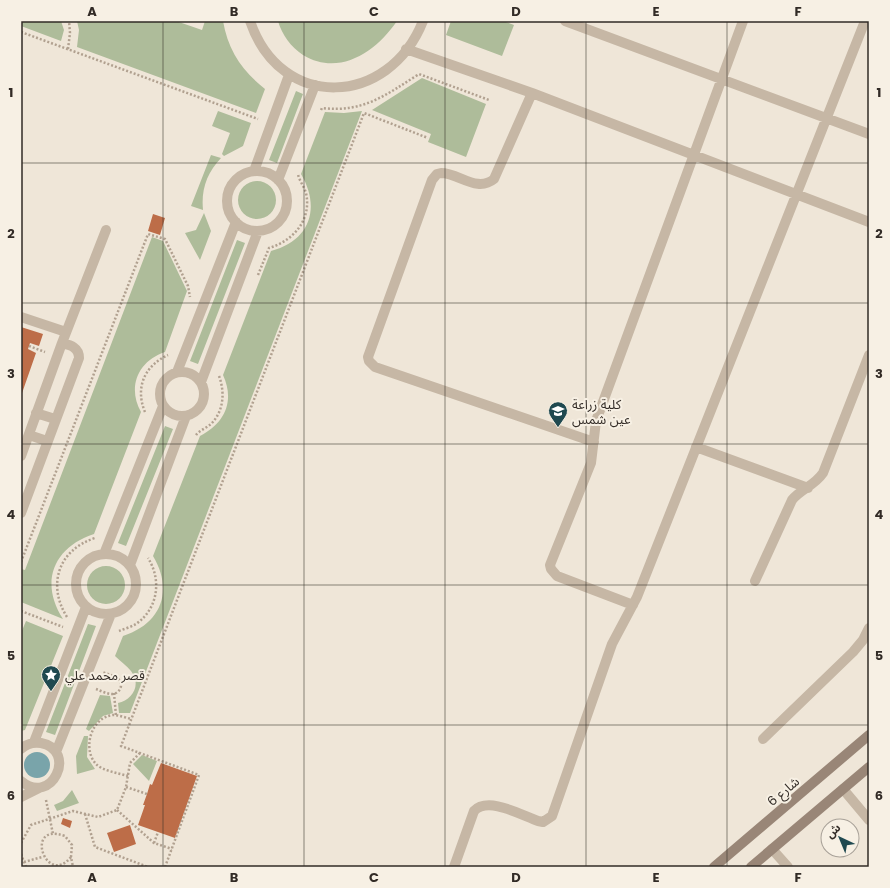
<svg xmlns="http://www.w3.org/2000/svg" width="890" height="888" font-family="Poppins,'Noto Sans Arabic',sans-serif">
<rect width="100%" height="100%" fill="#efe6d8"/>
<path fill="#aebc9a" d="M21 21H61L64 30 61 41 21 26Z
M77 21H176L202 30 205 21H223C228 50 242 71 265 89L256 113 77 47 79 30Z
M278 21H397C376 52 339 77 303 55 291 47 282 35 278 21Z
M451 21H503L514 25 502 56 446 35Z
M422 78 486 104 466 157 428 142 431 134 372 110Z
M296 91 303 94 277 163 269 160Z
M218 111 251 123 243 146 224 156 222 154 230 133 212 126Z
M362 111 130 713H119L118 703C132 700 142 685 131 671 127 666 120 661 115 656L123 636C161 624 174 591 153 556L200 436C225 423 235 401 223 375L271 251C310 241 321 208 301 174L325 112 344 113Z
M211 155 221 158C207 173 201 189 203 210L191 206Z
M238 200a19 19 0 1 1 38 0a19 19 0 1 1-38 0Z
M204 213 211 231 200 260 185 233 196 230Z
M152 237 163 241 187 291 165 352C138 361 127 387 141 412L94 534C54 547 39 582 63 619L21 602V569L25 570Z
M237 240 245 243 198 364 190 361Z
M165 426 173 429 126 546 118 543Z
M87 585a19 19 0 1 1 38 0a19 19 0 1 1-38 0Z
M26 621 63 636 25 730 21 731V633Z
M88 624 96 626 55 735 46 732Z
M100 695 110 696 113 713 103 716 89 731 86 729Z
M84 736H88L87 757 95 769 77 774 76 756Z
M142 755 157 761 149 781 133 764Z
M72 790 79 803 57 811 54 805 63 801Z"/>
<path fill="#79a4aa" d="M24 765a13 13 0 1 1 26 0a13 13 0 1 1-26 0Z"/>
<path fill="#bd6d48" d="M153 214 165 218 160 235 148 231Z
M21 327 43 334 39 346 30 343 28 349 36 353 21 396Z
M161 763 197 776 175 838 138 825 145 805H143L147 794 150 784 152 785Z
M63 818 72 821 70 828 61 824Z
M130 825 136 844 114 852 107 833Z"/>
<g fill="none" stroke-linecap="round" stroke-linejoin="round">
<path stroke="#b1a190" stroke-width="2.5" stroke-dasharray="2 2" stroke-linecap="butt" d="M21 32 258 119
M68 49 70 33 69 21
M321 110 322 108C363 113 386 95 419 74L489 100
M258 275 269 248C293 241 312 220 306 193 304 186 298 179 298 173
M29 346 45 352
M145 412C135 388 144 366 168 355
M196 435C199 431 206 428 211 424 224 411 225 392 219 376
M21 562 148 234 165 239 188 286 190 297
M21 611 63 627
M67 617C47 585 58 550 95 538
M119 631C124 629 131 627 136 624 158 609 162 580 148 558
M96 689C101 691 107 694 112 694 120 694 125 683 117 678 113 675 107 674 102 672
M114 693 116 716
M128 776C118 773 103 771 96 764 82 749 91 717 113 715 119 715 126 718 132 719
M126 787 147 794
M46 800 53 834
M117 810 154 843 172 849
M85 814 95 847 148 867
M21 843 31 825 73 811 98 817 117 810 126 787 130 763 140 753
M154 843 158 832
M21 854 26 867
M71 857C46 888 23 821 65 836L72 845 71 857 73 867
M24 862 42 857
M165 867 199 775 121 746 364 113 428 138"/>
<path stroke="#c6b7a5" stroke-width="10" d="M250 21C281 112 389 107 423 21
M565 21 869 134
M406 49 532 93 869 222
M532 93 494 179C477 193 459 173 441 173L437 174 432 180 368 357 369 361 375 367 594 442
M254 171 289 75
M227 201a30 30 0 1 1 60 0a30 30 0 1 1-60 0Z
M278 180 315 85
M21 317 66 332
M160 394a22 22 0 1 1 44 0a22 22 0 1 1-44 0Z
M177 372 236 222
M201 382 258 231
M36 413 55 419
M29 435 47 441
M696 447 808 488
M21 456 62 343 106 230
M21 513 79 358C79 347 70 345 62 343
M104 554 163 406
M76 584a30 30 0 1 1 60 0a30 30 0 1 1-60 0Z
M130 565 186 416
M755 581 792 500C801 489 814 486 823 473L869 355
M633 605 557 576 551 569 550 565 591 463 596 421 743 21
M763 739 853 652 863 640 869 628
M34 742 86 607
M21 749C26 744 34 742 41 743 78 750 52 807 21 781
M56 752 111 614
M21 797 39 788
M454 867 474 811C488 796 521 815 538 821L543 822 552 816 612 644 637 597 865 21"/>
<path stroke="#c6b7a5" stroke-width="10" d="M843 789 869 820
M772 849 788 867"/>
<path stroke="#998677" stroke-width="10" d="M714 867 869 735
M751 867 869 767"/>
</g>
<path fill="none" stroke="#322b26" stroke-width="1" stroke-opacity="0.55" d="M163 21V867M304 21V867M445 21V867M586 21V867M727 21V867M21 163H869M21 303H869M21 444H869M21 585H869M21 725H869"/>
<defs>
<g id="university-pin" transform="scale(1)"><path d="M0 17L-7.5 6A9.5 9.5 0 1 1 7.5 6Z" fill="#1f4950" stroke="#f7f0e4"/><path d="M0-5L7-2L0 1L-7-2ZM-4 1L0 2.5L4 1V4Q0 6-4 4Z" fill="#fff"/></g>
<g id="sight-pin" transform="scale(1)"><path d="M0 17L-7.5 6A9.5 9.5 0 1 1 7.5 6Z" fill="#1f4950" stroke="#f7f0e4"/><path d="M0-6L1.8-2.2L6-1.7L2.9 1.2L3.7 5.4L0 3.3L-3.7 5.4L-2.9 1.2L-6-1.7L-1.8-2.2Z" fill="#fff"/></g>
</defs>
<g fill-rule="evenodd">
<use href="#university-pin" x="558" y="411"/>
<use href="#sight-pin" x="51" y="675"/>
</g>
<g text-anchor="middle" stroke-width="4" stroke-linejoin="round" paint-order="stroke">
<g font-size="13" fill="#322b26" stroke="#f7f0e4" text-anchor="start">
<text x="572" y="409">كلية زراعة<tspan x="572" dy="15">عين شمس</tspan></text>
<text x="65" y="680">قصر محمد علي</text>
</g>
<g font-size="13" fill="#322b26" stroke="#f7f0e4">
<text transform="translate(783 791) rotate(-40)" y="5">شارع 6</text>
</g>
</g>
<rect width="890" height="888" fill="none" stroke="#f7f0e4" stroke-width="44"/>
<g transform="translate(840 838) rotate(316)"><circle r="19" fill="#f7f0e4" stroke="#a8a198"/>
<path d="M0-3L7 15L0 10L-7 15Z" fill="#1f4950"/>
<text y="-6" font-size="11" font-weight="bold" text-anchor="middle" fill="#322b26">ش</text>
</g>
<rect x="22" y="22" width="846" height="844" fill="none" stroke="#322b26" stroke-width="1.5"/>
<g font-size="13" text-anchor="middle" font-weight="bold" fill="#322b26">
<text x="92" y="16">A</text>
<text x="234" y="16">B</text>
<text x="374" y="16">C</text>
<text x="516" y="16">D</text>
<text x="656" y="16">E</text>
<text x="798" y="16">F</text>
<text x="11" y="97">1</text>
<text x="879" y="97">1</text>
<text x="11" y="238">2</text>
<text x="879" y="238">2</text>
<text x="11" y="378">3</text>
<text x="879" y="378">3</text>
<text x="11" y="519">4</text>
<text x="879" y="519">4</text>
<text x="11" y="660">5</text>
<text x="879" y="660">5</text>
<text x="11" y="800">6</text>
<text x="879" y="800">6</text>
<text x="92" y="882">A</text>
<text x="234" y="882">B</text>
<text x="374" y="882">C</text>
<text x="516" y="882">D</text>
<text x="656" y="882">E</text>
<text x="798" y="882">F</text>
</g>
</svg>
